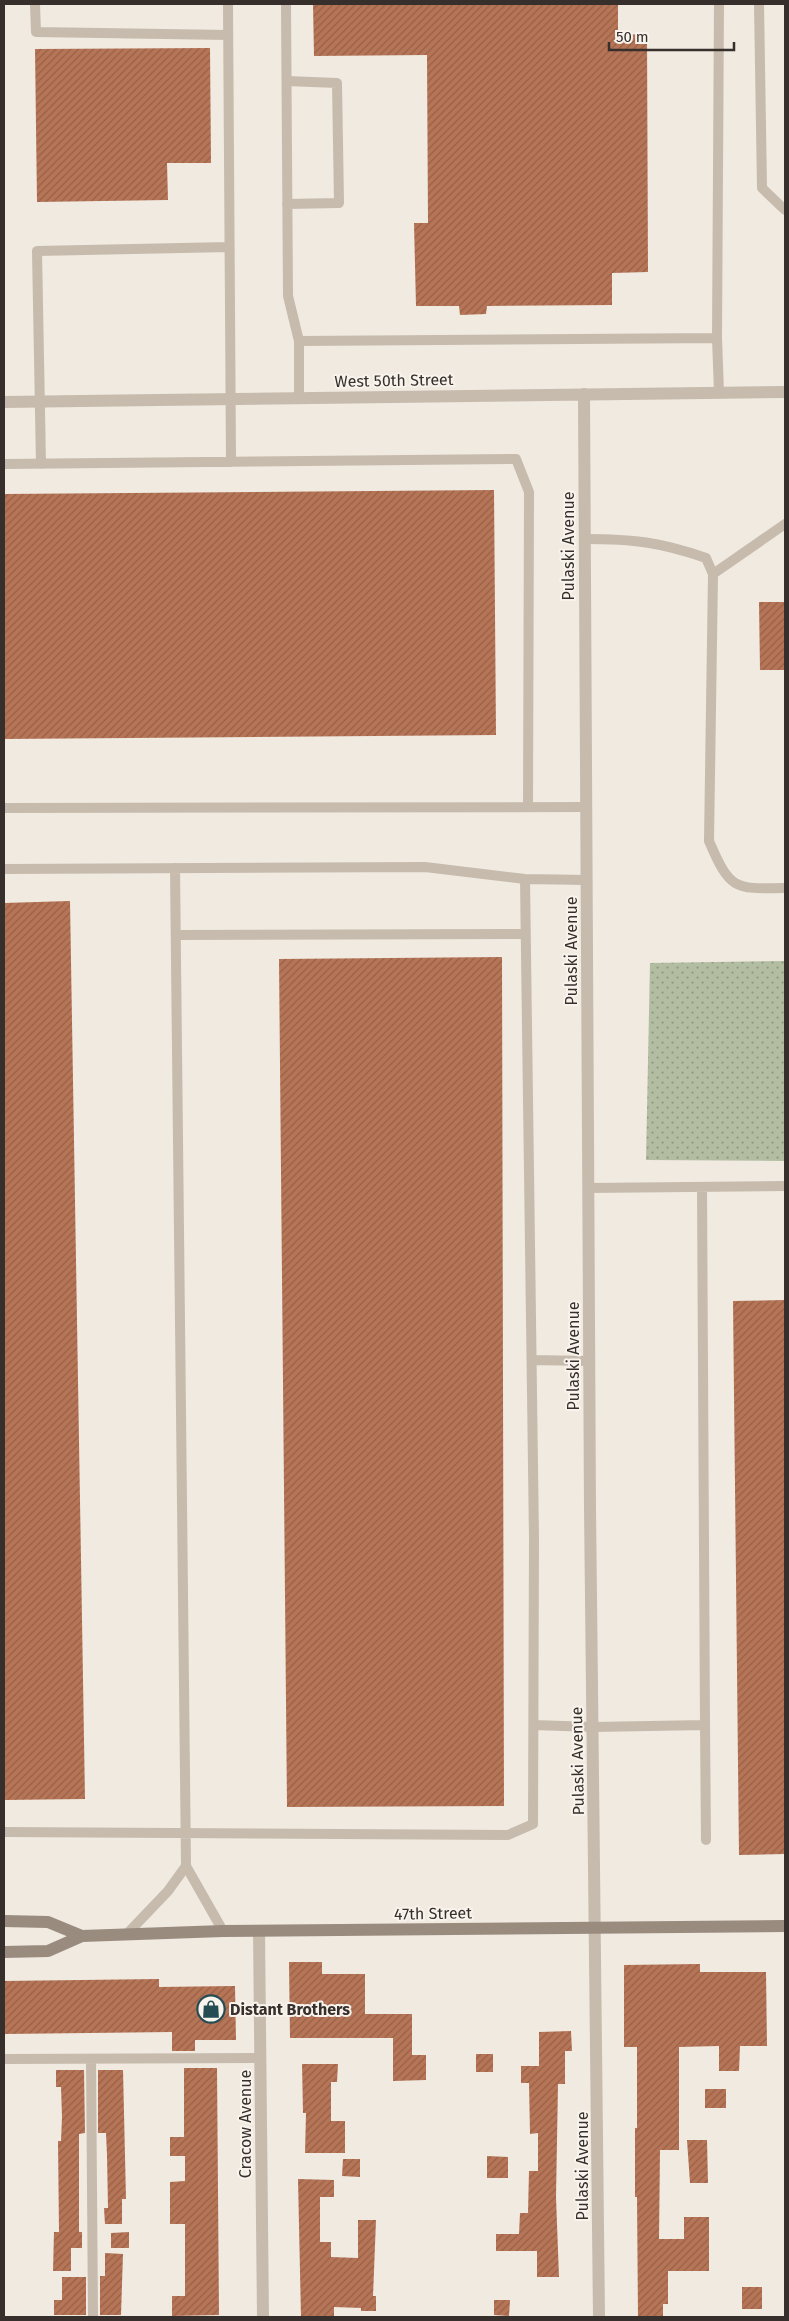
<svg xmlns="http://www.w3.org/2000/svg" width="789" height="2321" font-family="'Fira Sans',sans-serif">
<defs>
<pattern id="grass-dots" width="8" height="8" patternUnits="userSpaceOnUse" patternTransform="scale(1.25)"><rect width="8" height="8" fill="#b2bda1"/><path d="M2 2h.1M6 6h.1" fill="none" stroke="#929a83" stroke-width="1.8" stroke-linecap="round"/></pattern>
<pattern id="building-hatch" width="6" height="6" patternUnits="userSpaceOnUse" patternTransform="scale(1.25)"><rect width="6" height="6" fill="#b77557"/><path d="M-1 1l2-2M0 6l6-6M5 7l2-2" fill="none" stroke="#966048"/></pattern>
</defs>
<rect width="100%" height="100%" fill="#f0eae0"/>
<path fill="url(#grass-dots)" d="M785 961V1161L646 1160 650 963Z"/>
<path fill="url(#building-hatch)" d="M313 4H618V35L647 34 648 272 612 273V305L487 306 486 314 460 315 459 306H416L414 223H428L427 55 314 56Z
M210 48 211 163H167L168 200 37 202 35 49Z
M494 490 496 735 4 739V494Z
M759 602H785V670H760Z
M70 901 85 1799 4 1800V903Z
M502 957 504 1806 287 1807 279 959Z
M785 1300V1854L739 1855 733 1301Z
M289 1962H322V1974H365V2014H412V2055H426V2080L393 2081V2038H290Z
M700 1964V1972H766L767 2046H740L739 2071H719V2046L679 2047V2150H660L659 2239H684V2217H709V2271H668V2304H663V2317H638L637 2197H635V2128H637V2047H624V1965Z
M159 1979V1987L235 1986 236 2040H195V2051H172V2032L4 2034V1981Z
M571 2031 572 2051H565V2084H558L556 2197 559 2277H537V2251H496V2234H519L520 2213H528L529 2171H538V2133L530 2134 529 2083H521V2066H539V2032Z
M476 2054H493V2072H476Z
M302 2064H338L337 2082H331V2121H345V2153H305L306 2113H303Z
M184 2068H217L219 2315 172 2316V2296H185V2224H170V2182L185 2181V2156H170V2137H184Z
M56 2070H84L85 2133 79 2134V2232H82V2248H71V2271H53L54 2232H59L58 2141H61L62 2117 61 2087H56Z
M98 2070H123L126 2199H122V2224H105L104 2208H108L107 2155 106 2133H98Z
M705 2089H726V2108H705Z
M687 2140H707L708 2183H690Z
M487 2156 508 2157V2178H487Z
M343 2159H360V2177L342 2176Z
M298 2179 334 2180V2197H320V2242H331V2257L358 2258V2220H376L373 2296H376V2311H361V2308L334 2307V2317H301Z
M129 2232V2248H111V2233Z
M105 2253 123 2254 121 2315H100V2276H105Z
M62 2277H86V2315H54V2300H62Z
M742 2287H762V2309H742Z
M494 2300H510L509 2316 494 2315Z"/>
<g fill="none" stroke-linecap="round" stroke-linejoin="round">
<path stroke="#c7bbad" stroke-width="10" d="M35 4 36 32 228 35
M228 4 231 462
M286 4 288 296 299 341V398
M759 4 762 188 785 210
M287 81 337 83 339 203 287 204
M717 338 719 4
M299 341 717 338 719 392
M4 464 516 459 529 492 528 807
M41 464 37 251 229 247
M585 539C633 539 660 542 706 558L713 574 709 841C730 890 734 889 785 888
M713 574 785 524
M4 808 586 807
M175 868 186 1866 223 1931
M4 869 425 867 525 879 587 880
M176 935 525 934
M702 1187 705 1725
M588 1188 785 1186
M532 1360 589 1361
M534 1725 593 1727 705 1725 706 1840
M4 1832 508 1835 533 1824 534 1539 525 879
M126 1935 168 1891 186 1866
M4 2059 261 2058
M91 2059 93 2317"/>
<path stroke="#c7bbad" stroke-width="12" d="M584 394 590 1508 599 2317
M4 402 785 392
M259 1931 263 2317"/>
<path stroke="#9a8b7f" stroke-width="12" d="M4 1921 48 1922 82 1936
M4 1952 48 1951 82 1936 223 1931 785 1926"/>
</g>
<defs>
<g id="shop-ring" transform="scale(1.4375)"><circle r="9.5" fill="#f8f3ec" stroke="#254c53" stroke-width="1.5"/><path d="M-5-2.5h2.3a2.7 3.5 0 0 1 5.4 0H5L5.5 6h-11ZM-1.5-2.5h3a1.5 2.3 0 0 0-3 0Z" fill="#254c53"/></g>
</defs>
<g fill-rule="evenodd">
<use href="#shop-ring" x="211" y="2009"/>
</g>
<g text-anchor="middle" stroke-width="4" stroke-linejoin="round" paint-order="stroke">
<g font-size="16" fill="#362f2b" stroke="#f8f3ec">
<text transform="translate(394 380) rotate(-1)" y="6">West 50th Street</text>
<text transform="translate(568 546) rotate(-90)" y="6">Pulaski Avenue</text>
<text transform="translate(571 951) rotate(-90)" y="6">Pulaski Avenue</text>
<text transform="translate(573 1356) rotate(-90)" y="6">Pulaski Avenue</text>
<text transform="translate(577 1761) rotate(-91)" y="6">Pulaski Avenue</text>
<text transform="translate(433 1913) rotate(-1)" y="6">47th Street</text>
<text transform="translate(245 2124) rotate(-90)" y="6">Cracow Avenue</text>
<text transform="translate(582 2166) rotate(-90)" y="6">Pulaski Avenue</text>
</g>
<g font-size="16" font-weight="bold" fill="#362f2b" stroke="#f8f3ec" text-anchor="start">
<text x="230" y="2015">Distant Brothers</text>
</g>
</g>
<rect width="789" height="2321" fill="none" stroke="#362f2b" stroke-width="10"/>
<path d="M609 42v8h125v-8" fill="none" stroke="#362f2b" stroke-width="2.5"/>
<text x="616" y="42" font-size="15" fill="#362f2b" stroke="#f8f3ec" stroke-width="4" paint-order="stroke">50 m</text>
</svg>
